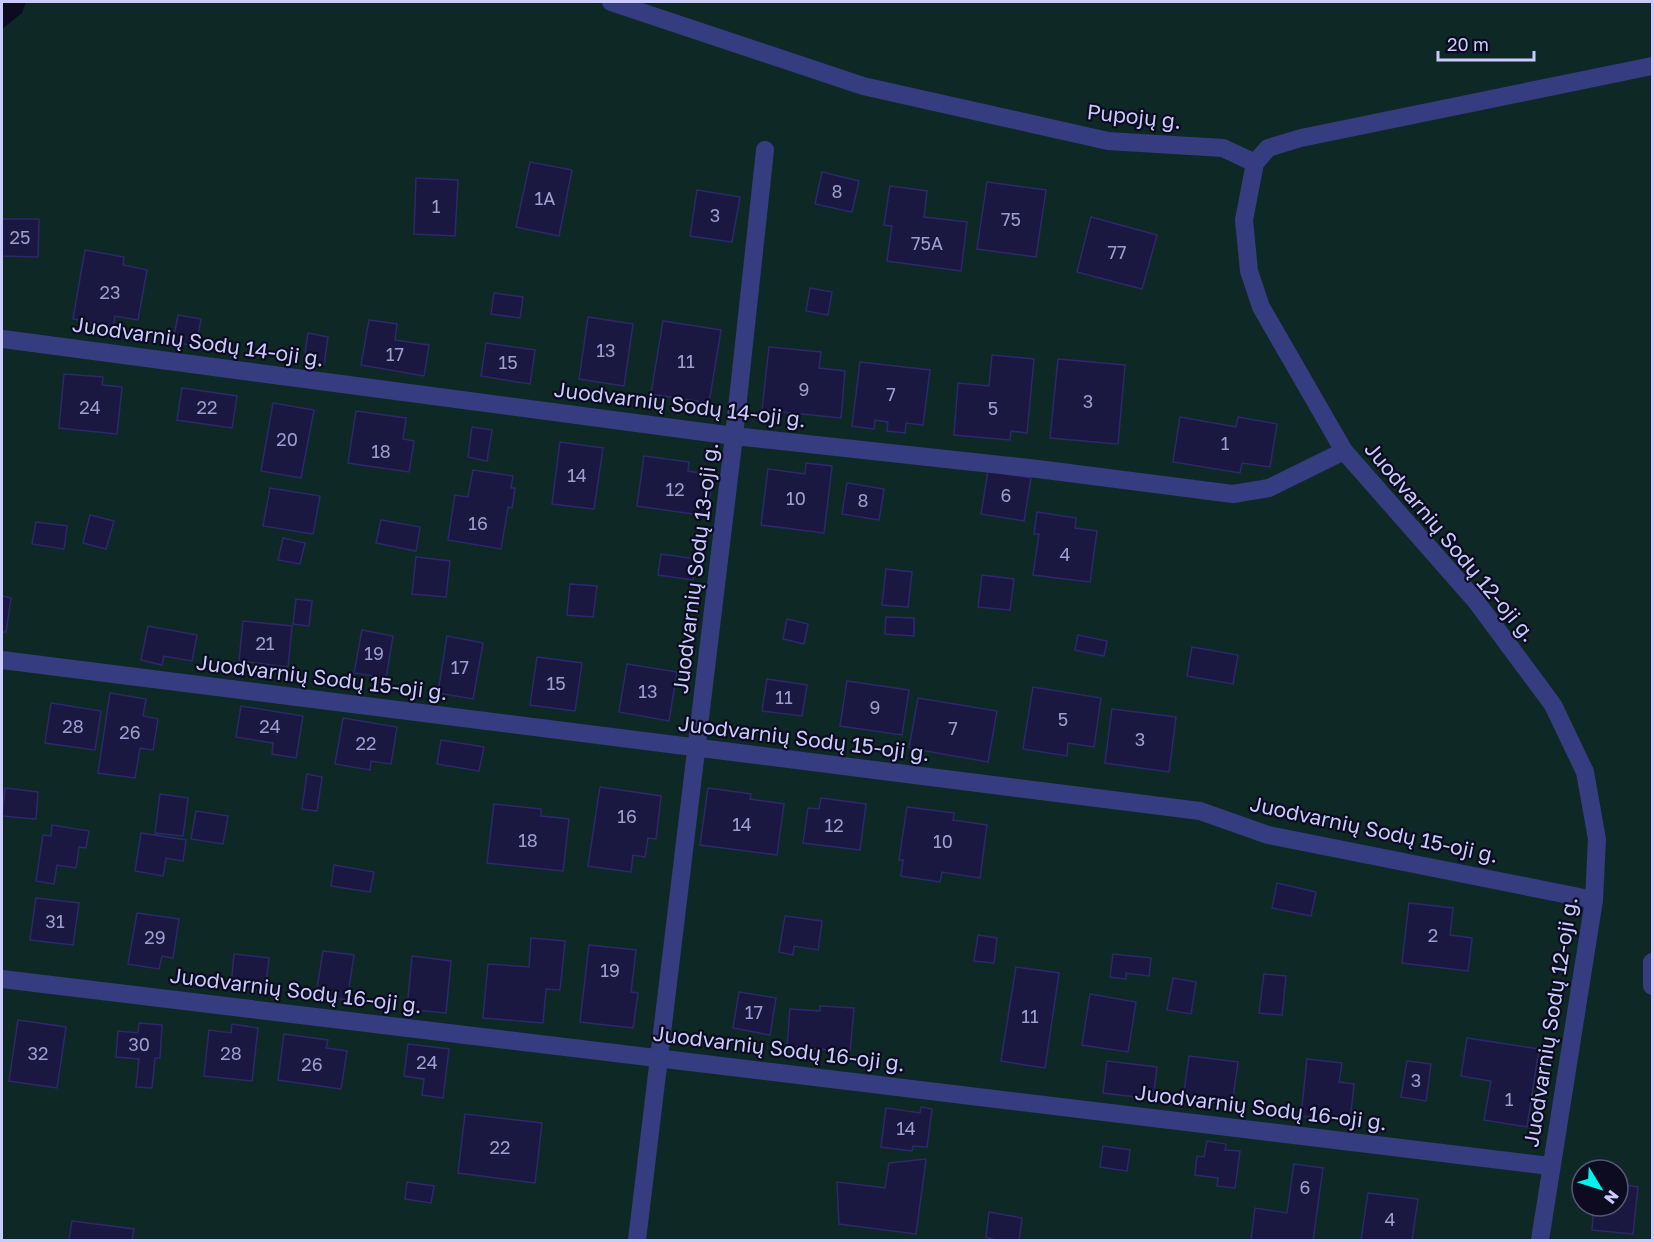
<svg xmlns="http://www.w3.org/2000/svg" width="1654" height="1242" font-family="'Golos Text',sans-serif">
<rect width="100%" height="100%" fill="#0c0b1f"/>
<path fill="#0e2925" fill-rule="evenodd" d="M26 2H1652V1240H2V29L22 13ZM1582 1170H1618V1206H1582Z"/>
<path fill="#1a1740" stroke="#2d286d" stroke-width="1.5" d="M530 162 572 170 559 236 516 227Z
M822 172 859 181 852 212 815 204Z
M416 178 458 180 455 236 414 234Z
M987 182 1046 190 1036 257 977 249Z
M890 186 927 191 924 217 967 222 961 271 887 261 892 226 884 225Z
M697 190 740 197 732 242 690 236Z
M1091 217 1157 235 1142 289 1077 272Z
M2 219H39L38 257 2 256Z
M85 250 124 257 123 265 147 270 138 320 115 316 113 326 73 319Z
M810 288 832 292 828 315 806 311Z
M494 293 523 297 520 318 491 314Z
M178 315 201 319 196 346 173 342Z
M588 317 633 324 624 386 579 379Z
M369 320 397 324 395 340 429 345 424 376 361 365Z
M663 321 721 330 709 403 651 394Z
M308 333 328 337 324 364 304 361Z
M486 343 535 350 530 384 481 376Z
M769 347 821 352 819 368 845 371 841 418 762 410Z
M992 355 1034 359 1027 433 1011 431 1010 440 954 435 958 383 989 386Z
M1058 359 1125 365 1118 444 1050 438Z
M860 362 930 370 923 425 906 423 905 433 887 431 888 422 875 420 874 429 852 426Z
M64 374 103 377 102 385 122 387 117 434 59 428Z
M182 388 237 396 232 428 177 420Z
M273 403 314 410 301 478 261 471Z
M356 411 406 418 403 439 414 441 409 472 348 463Z
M1180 417 1236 427 1238 417 1277 424 1270 467 1242 463 1240 473 1173 462Z
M472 427 492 430 487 461 468 457Z
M560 442 603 448 594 509 552 504Z
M644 456 689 462 688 471 713 475 707 516 637 506Z
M806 463 832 466 824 533 761 525 768 469 805 474Z
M473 470 513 476 511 488H515L512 508 508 507 501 549 448 540 455 495 468 497Z
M988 471 1031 478 1024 521 981 514Z
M847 483 884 489 879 520 842 514Z
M270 488 320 496 313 534 263 526Z
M1037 512 1076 518 1075 528 1097 531 1090 582 1033 575 1039 534H1034Z
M90 515 114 521 106 549 83 543Z
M381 520 420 527 416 551 376 543Z
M36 522 67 526 64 549 32 544Z
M283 538 305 543 300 564 278 560Z
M661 554 696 559 693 580 658 575Z
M416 557 450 561 446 597 412 594Z
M886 569 912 572 908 607 882 605Z
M982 575 1014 579 1010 610 978 607Z
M570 584 597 586 593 617 567 615Z
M2 596 11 598 6 632H2Z
M296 599 312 601 309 626 293 624Z
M886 617 914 618V636L885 634Z
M787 619 808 624 804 644 783 639Z
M243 621 292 626 288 667 239 661Z
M148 626 197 635 192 661 164 656 162 665 141 660Z
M362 630 393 636 386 678 354 673Z
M1078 635 1107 641 1104 656 1075 650Z
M447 636 483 643 473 699 438 693Z
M1192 647 1238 655 1233 684 1187 676Z
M537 657 582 663 575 711 530 705Z
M627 664 677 672 669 721 619 712Z
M767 679 807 685 802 716 762 711Z
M847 681 909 690 902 735 840 726Z
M1033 687 1101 698 1094 747 1068 743 1067 756 1023 749Z
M110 693 146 699 143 716 158 719 153 750 140 748 135 778 98 773Z
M918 698 997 711 988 762 909 748Z
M51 703 101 711 95 750 45 743Z
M241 706 303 716 296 758 272 754 273 743 236 737Z
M1112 709 1176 717 1169 772 1105 763Z
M343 718 397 727 391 764 371 761 370 770 335 764Z
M441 740 484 747 479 771 437 764Z
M307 774 322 777 317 811 302 809Z
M600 787 661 796 656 839 648 838 645 857 633 855 631 872 588 866Z
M5 788 38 792 36 819 2 816Z
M708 788 751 794 750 799 784 804 777 855 700 845Z
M160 794 188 798 183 836 155 833Z
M821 798 866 804 860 850 803 843 808 808 819 809Z
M494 804 541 809V816L569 819 563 871 487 863Z
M907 807 954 813 953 820 987 825 980 878 942 872 940 882 901 876 903 860H899Z
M196 811 228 816 223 844 191 839Z
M52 825 89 831 86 848 79 847 76 868 57 865 54 884 36 881 43 835 51 836Z
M141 833 186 840 183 861 166 858 163 876 135 871Z
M334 865 374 872 370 892 331 886Z
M1277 883 1316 892 1311 916 1272 908Z
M36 898 79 903 73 945 30 940Z
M1409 903 1453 908 1450 935 1472 938 1468 971 1402 963Z
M137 913 179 919 173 958 162 956 159 969 128 964Z
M785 916 822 921 818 950 794 946 793 955 779 952Z
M978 935 997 938 994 963 974 961Z
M531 938 565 941 560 990 546 989 543 1023 483 1018 488 964 529 967Z
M589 945 636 950 631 992 638 993 633 1028 580 1022Z
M323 951 354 955 347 1000 316 995Z
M234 954 269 958 265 991 231 986Z
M1113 954 1151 958 1149 976 1126 973V979L1110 977Z
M412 956 451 961 446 1013 407 1009Z
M1016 967 1059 973 1045 1068 1001 1061Z
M1264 974 1286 976 1282 1015 1259 1013Z
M1173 978 1196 982 1191 1014 1167 1010Z
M739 992 776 998 770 1035 733 1028Z
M1090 994 1136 1002 1128 1052 1082 1045Z
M820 1006 854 1008 850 1052 787 1046 790 1009 820 1011Z
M18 1020 66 1027 57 1088 9 1081Z
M139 1023 162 1025 160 1058H155L152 1088 136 1087 139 1059 116 1057 118 1031 138 1033Z
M232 1024 258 1028 252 1081 204 1076 209 1030 231 1033Z
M284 1034 328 1040 326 1048 347 1051 341 1089 278 1080Z
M1467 1038 1539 1049 1527 1127 1484 1120 1491 1081 1461 1076Z
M408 1044 449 1049 443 1098 422 1095 424 1079 404 1076Z
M1189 1056 1238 1062 1232 1105 1183 1099Z
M1307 1059 1342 1063 1339 1082 1354 1084 1350 1121 1301 1116Z
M1107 1061 1157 1067 1153 1099 1103 1093Z
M1407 1061 1431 1064 1426 1101 1401 1097Z
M921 1107 932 1109 927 1147 913 1146 912 1151 881 1147 886 1108 920 1113Z
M465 1114 542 1123 535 1183 458 1173Z
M1207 1141 1226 1144 1225 1150 1240 1151 1235 1188 1217 1186 1218 1178 1195 1175 1197 1156 1204 1157Z
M1103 1146 1130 1150 1127 1171 1100 1167Z
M926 1159 916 1234 839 1224 837 1182 885 1188 889 1163Z
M1294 1164 1323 1168 1313 1240H1251L1255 1208 1287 1213Z
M407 1182 434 1186 431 1203 405 1199Z
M1618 1184 1638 1187 1633 1234 1592 1230 1594 1206H1618Z
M1368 1193 1418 1199 1412 1240H1361Z
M989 1212 1022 1218 1019 1240H995L986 1237Z
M72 1221 134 1229 132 1240H69Z"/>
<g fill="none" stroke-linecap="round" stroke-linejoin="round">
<path stroke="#353c80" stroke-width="18" d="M611 2 863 86 1108 141 1223 148 1255 163 1268 148 1301 138 1652 66
M1255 163 1244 220 1249 271 1261 307 1344 451 1475 600 1553 705 1585 772 1597 839 1594 900 1540 1240
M3 339 734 436 1038 469 1233 494 1269 488 1344 451
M2 660 1200 811 1268 835 1594 900
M1652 962V986
M2 979 1550 1166
M637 1240 734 436 765 150"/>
</g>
<g text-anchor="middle" stroke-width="4.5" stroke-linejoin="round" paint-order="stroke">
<g font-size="18" fill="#9d9dcf">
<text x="837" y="198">8</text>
<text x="545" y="205">1A</text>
<text x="436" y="213">1</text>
<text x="715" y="222">3</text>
<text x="1011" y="226">75</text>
<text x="20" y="244">25</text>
<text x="927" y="250">75A</text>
<text x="1117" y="259">77</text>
<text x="110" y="299">23</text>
<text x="606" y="357">13</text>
<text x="395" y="361">17</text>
<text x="686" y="368">11</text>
<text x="508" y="369">15</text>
<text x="804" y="396">9</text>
<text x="891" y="401">7</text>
<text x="1088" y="408">3</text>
<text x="90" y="414">24</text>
<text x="207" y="414">22</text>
<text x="993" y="415">5</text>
<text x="287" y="446">20</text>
<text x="1225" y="450">1</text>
<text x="381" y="458">18</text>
<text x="577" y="482">14</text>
<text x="675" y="496">12</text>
<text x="1006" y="502">6</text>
<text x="796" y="505">10</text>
<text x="863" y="507">8</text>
<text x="478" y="530">16</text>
<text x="1065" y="561">4</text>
<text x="265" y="650">21</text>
<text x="374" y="660">19</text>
<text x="460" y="674">17</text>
<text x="556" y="690">15</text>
<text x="648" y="698">13</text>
<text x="784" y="704">11</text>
<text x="875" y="714">9</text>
<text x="1063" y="726">5</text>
<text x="73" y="733">28</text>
<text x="270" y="733">24</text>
<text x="953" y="735">7</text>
<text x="130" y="739">26</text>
<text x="1140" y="746">3</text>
<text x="366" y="750">22</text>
<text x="627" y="823">16</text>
<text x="742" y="831">14</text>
<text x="834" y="832">12</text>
<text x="528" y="847">18</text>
<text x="943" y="848">10</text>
<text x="55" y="928">31</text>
<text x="1433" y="942">2</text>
<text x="155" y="944">29</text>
<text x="610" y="977">19</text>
<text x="754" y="1019">17</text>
<text x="1030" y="1023">11</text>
<text x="139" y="1051">30</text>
<text x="38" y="1060">32</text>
<text x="231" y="1060">28</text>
<text x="427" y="1069">24</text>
<text x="312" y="1071">26</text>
<text x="1416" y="1087">3</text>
<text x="1509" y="1106">1</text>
<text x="906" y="1135">14</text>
<text x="500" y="1154">22</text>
<text x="1305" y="1194">6</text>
<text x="1390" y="1226">4</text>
</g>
<g font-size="21" fill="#c9caff" stroke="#0c0b1f">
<text transform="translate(1134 117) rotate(6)" y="7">Pupojų g.</text>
<text transform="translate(198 342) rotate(8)" y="7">Juodvarnių Sodų 14-oji g.</text>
<text transform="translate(680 405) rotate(7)" y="7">Juodvarnių Sodų 14-oji g.</text>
<text transform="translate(1450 542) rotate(50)" y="7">Juodvarnių Sodų 12-oji g.</text>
<text transform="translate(696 568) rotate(-83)" y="7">Juodvarnių Sodų 13-oji g.</text>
<text transform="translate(322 678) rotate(7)" y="7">Juodvarnių Sodų 15-oji g.</text>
<text transform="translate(804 739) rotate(7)" y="7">Juodvarnių Sodų 15-oji g.</text>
<text transform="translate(1374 830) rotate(12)" y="7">Juodvarnių Sodų 15-oji g.</text>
<text transform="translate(296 991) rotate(7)" y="7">Juodvarnių Sodų 16-oji g.</text>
<text transform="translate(1551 1022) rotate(-81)" y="7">Juodvarnių Sodų 12-oji g.</text>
<text transform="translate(779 1049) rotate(7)" y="7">Juodvarnių Sodų 16-oji g.</text>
<text transform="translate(1261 1108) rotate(7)" y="7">Juodvarnių Sodų 16-oji g.</text>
</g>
</g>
<rect width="1654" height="1242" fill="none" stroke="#c9caff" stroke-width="6"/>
<g transform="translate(1600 1188) rotate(128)"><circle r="28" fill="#0c0b1f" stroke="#585779" stroke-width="1.5"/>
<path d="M0-4.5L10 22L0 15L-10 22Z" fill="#00f4ed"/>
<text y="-9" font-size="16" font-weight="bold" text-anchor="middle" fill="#c9caff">N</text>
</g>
<path d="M1438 51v9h96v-9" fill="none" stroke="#c9caff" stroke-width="3"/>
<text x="1447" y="51" font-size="18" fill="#c9caff" stroke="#0c0b1f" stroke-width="4.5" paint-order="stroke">20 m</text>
</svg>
